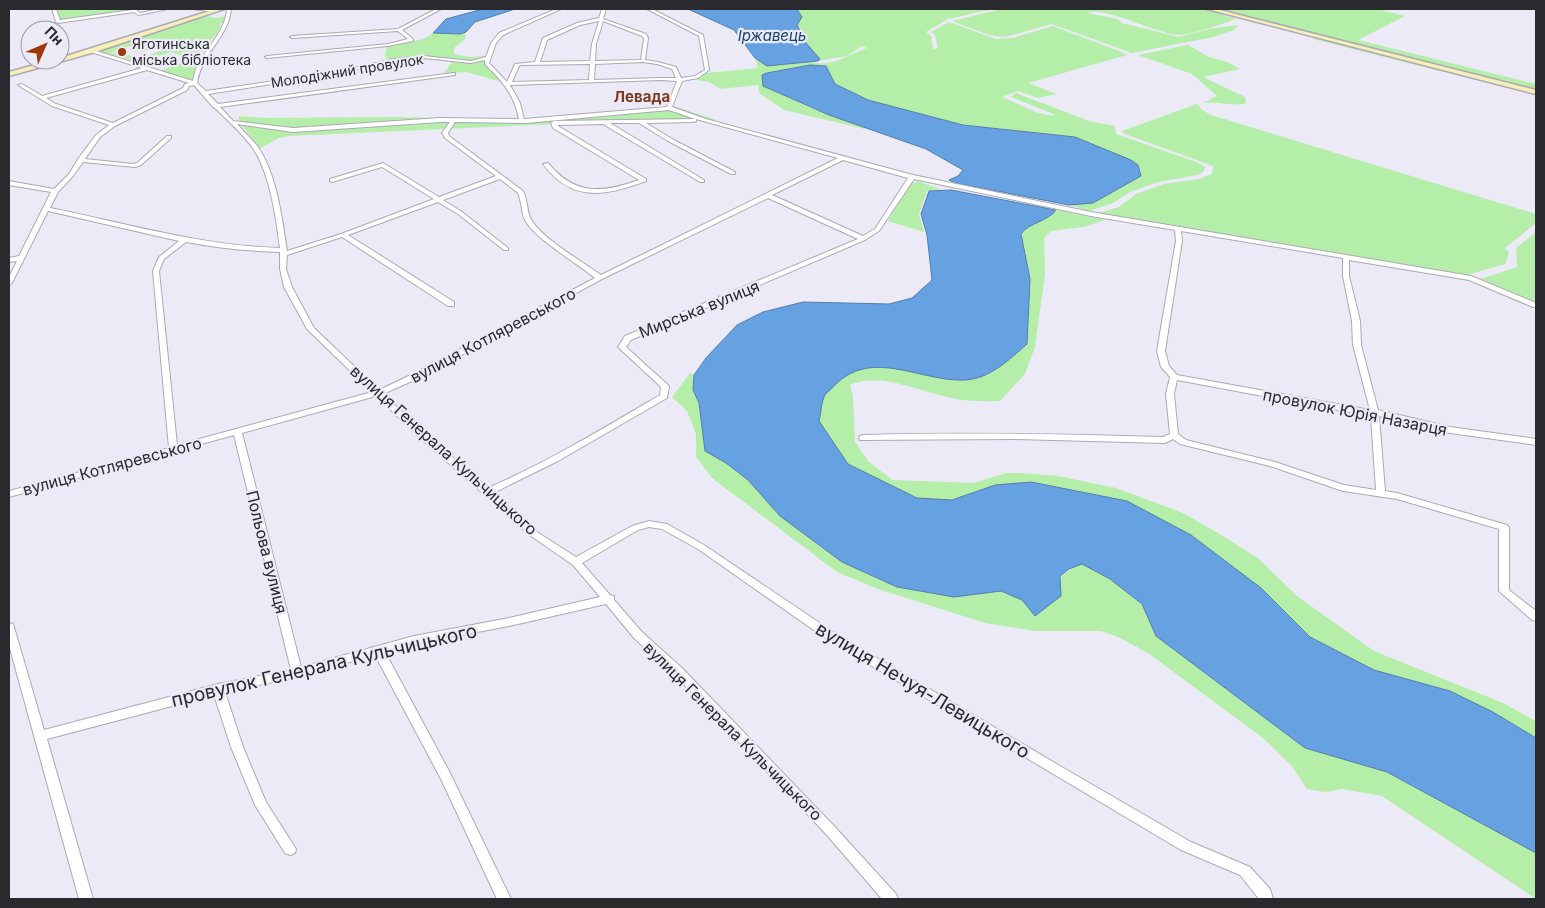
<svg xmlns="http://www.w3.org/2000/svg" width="1545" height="908" font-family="Inter,sans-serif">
<rect width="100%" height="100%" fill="#ebeaf6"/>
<path fill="#b5eea9" d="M55 9H130L131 11 60 22Z
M797 9H993L948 19 926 32 931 36 933 49 938 48 935 35 931 32 949 22 996 39 1013 38 1053 26 1119 51 1127 55 1028 83 1056 94 1038 98 1018 91 1002 97C1016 102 1041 118 1056 115L1011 97 1016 93 1089 121 1115 126 1116 134 1199 163 1205 167 1204 171 1198 175 1158 182 1130 192 1113 203 1089 211 1069 205 1093 202 1107 194 1138 165 1075 137 963 125 868 100 835 84 810 65 763 85 808 107 863 126 865 129 784 110 759 93 758 85 721 89 709 82 696 80 707 73 758 68 755 58 767 66 812 62C831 68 850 54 867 48L862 46 847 56 818 61 819 59 806 43 797 25 800 12Z
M1002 9H1205L1236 19C1224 23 1189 36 1177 35 1155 33 1104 6 1087 13L1118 19 1122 23 1179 37 1209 29 1238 25 1234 30 1213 37 1132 53 1052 24 1005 37 989 35 952 21Z
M1214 9H1378L1405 16 1358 40 1536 84V90Z
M206 16 215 18 228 16 227 21 220 24C221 34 209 39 205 47 199 58 193 70 193 81L160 71 183 62 180 59 183 56 171 52 140 62 109 54 120 53 141 58 170 47C157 44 148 54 133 51L146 46 138 43 108 54 99 51Z
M456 32H466L465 39 454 48V54L469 57 486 56 487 63 509 84 466 72 444 73 452 62 425 59 388 63 385 54 387 46C401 43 424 42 433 33Z
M1315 37 1536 93V95L1313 39Z
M1188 45 1209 57 1227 62 1240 69 1203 77 1245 97 1246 103C1238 107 1215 101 1203 103L1217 96 1192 74 1138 55Z
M1197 104 1202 110 1211 115 1536 214V223L1505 248 1509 253 1505 264 1467 275 1345 256 1098 213 1119 207 1136 194 1164 184 1199 179 1212 174 1213 166 1125 134 1122 131Z
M673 106 717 120 532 125 290 136 279 138 260 148 242 126 238 116 266 118 402 117 507 120Z
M917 181 940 189 927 191 919 214 924 232 888 221 909 186Z
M1056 210 1105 220 1083 227 1051 231 1044 238 1045 274 1035 347 1025 374 1000 401C981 402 962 401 943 396 913 389 880 372 850 385L853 397 855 442 868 461 892 480 974 483 1006 473H1019L1058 476 1116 488 1183 513 1223 536 1259 559 1297 596 1374 651 1503 703 1536 721V738L1493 712 1450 691 1374 670 1310 637 1261 588 1191 535 995 485 952 500 917 498 848 464 819 421C821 414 821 401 825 395 849 358 892 367 927 375L1029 293 1030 279 1021 234C1028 223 1049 221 1056 210Z
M1536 232V303L1481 279 1517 267 1516 248Z
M690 373 694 375 693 390 699 403 705 451 726 463 748 480 780 516 842 562 897 587 954 597 1001 591 1022 600 1035 616C1049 594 1056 573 1082 564L1110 579 1142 604 1156 636 1305 748 1387 772 1536 853V899L1382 796 1342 789 1325 792 1307 789 1292 766 1263 738 1148 653 1118 637 1101 631H1035L985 623 878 589 837 572 712 478 696 457V434L687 411 672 397Z"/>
<path fill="#66a2e1" stroke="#547eab" d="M483 9H515L475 22 466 32 460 34 433 33 446 19Z
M688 9H797L802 17 797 25 806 43 820 59 818 61 767 66 755 58 734 30Z
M810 65 826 66 835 84 868 100 963 125 1075 137 1131 160 1138 165 1141 176 1093 203 1069 205 955 183 949 180 958 176 963 170 926 149 829 115 763 86 762 75 767 73Z
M951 190 1056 210C1049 221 1028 223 1021 234L1030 279 1027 344C1009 360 989 379 965 380 921 382 873 348 836 384 833 388 828 391 825 395 821 402 821 414 819 421L848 464 917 498 952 500 995 485 1031 482 1127 501 1191 535 1261 588 1310 637 1374 670 1450 691 1493 712 1536 738V853L1387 772 1305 748 1156 636 1142 604 1110 579 1082 564 1069 569 1060 576 1061 596 1035 616 1022 600 1001 591 954 597 897 587 842 562 780 516 748 480 726 463 705 451 699 403 693 390 694 375 706 358 737 325 763 312 803 302 889 304 912 298 932 280 927 235 921 214 929 191Z"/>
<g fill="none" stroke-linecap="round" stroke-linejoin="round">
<g stroke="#aba9b5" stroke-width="2">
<path id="street" d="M52 9H56L60 20 132 10 131 9H135L140 13 160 9H167L139 15 134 12 58 23 56 22Z
M192 9H204L217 11 215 12Z
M227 9H231C229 37 202 52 197 83L206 91 336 72 394 59 424 56 471 61 486 57 491 43 499 33 556 9H561L503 35 496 43 489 63 507 82 515 64 535 62 543 38 577 23 599 18 602 9H606L603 19 646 34 648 38 645 60 658 62 676 67 681 78 695 76 705 70 699 36 647 9H652L703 35 709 70 698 78 682 81 672 107 706 119 913 175 1091 212 1471 276 1536 303V307H1533L1469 280 1349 260V276L1360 321 1361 345 1378 410 1450 427 1536 439V445L1450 433 1379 416 1385 491 1397 493 1507 525 1509 527V590L1536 611V621L1532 620 1499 591V529L1397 499 1343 491 1270 466 1180 444 1173 439 1165 443 1014 439 860 440 859 438 860 436 863 435C963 432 1063 434 1163 437L1170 434 1166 394 1170 377 1161 367 1157 351 1176 241 1175 230 1091 216 914 179 879 231 865 240 631 340 626 347 669 386 667 398 558 461 493 493 537 532 576 557 632 526 649 521 667 524 704 545 833 632 1060 766 1191 842 1250 867 1270 889 1273 899H1259L1240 875 1181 850 825 638 698 549 662 529 649 527 638 530 582 563 610 595 614 596V600L642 632 683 669 834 826 896 894 898 899H882L826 834 675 675 634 638 606 604 509 626 414 644 385 652 449 771 511 899H497L441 779 375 655 297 677 225 692 243 747 266 802 296 849 295 853 290 855 285 853 255 805 231 747 214 695 47 739 93 899H79L9 645V623L13 624 14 627 44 730 218 684 291 670 234 435 9 497V491L169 448 153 271 159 257 179 241 48 211 12 283 9 285V277L17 261 9 262V258L19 256 51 192 9 185V181L54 189 69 174 78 159 96 135 109 125 52 106 18 85 22 84 42 96 142 68 91 52V50H93L193 81C197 53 225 37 227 9ZM599 21 592 44 590 61 540 62 547 40 580 25ZM603 21 642 36 644 38 641 60 595 61 596 44ZM424 58 471 63 485 60V64C503 82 514 94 519 119L440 118 293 128 233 121 220 107 455 75V73H453L218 104 208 94 336 74 394 61ZM643 62 657 64 672 69 676 78H661L594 80 595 64ZM590 64 589 80 512 82 519 66 521 65ZM147 70 189 83 185 84 183 88 113 123 56 104 46 98ZM661 80 677 81 667 107 524 119 520 103 510 85ZM194 85 213 107 215 108C227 120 242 133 252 147 270 172 276 218 280 248 201 246 126 223 50 208L58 192 73 176 83 162 135 167 141 165 171 138V136H167L137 163 133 164 85 159 100 137 115 126 187 90 189 86ZM669 110 695 119 554 121 551 123 553 128 639 180C603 193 575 196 548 163L543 164C572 203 606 196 646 181V179L558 126V125L603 124 700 182H704V180L610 123H639L668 141 731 174H735V172L672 139 646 123 694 122 696 121V119L838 158 601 275C583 262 543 239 532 221 526 212 528 200 523 191L449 136 448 133 455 122 526 123ZM440 122H450L442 133 445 138 496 176 439 197 383 163 330 179V181L332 182 382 167 434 199 341 234 287 251C282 218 277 175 258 147 252 139 243 131 237 124L293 132ZM843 160 908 178 875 229 863 236 772 195ZM500 179 518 193C522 202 521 212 525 220 534 238 578 264 595 278L415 373 379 390 314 328 292 287 286 269 287 255 342 237 448 306H454V302L348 235 438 202 458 214 504 250H508V248L462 212 443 200ZM768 198 858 239 625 336 618 347 661 387 660 395C604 428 548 462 488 488L426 434 383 394 421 377 602 279ZM1181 231 1343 258V276L1352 321 1353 345 1370 410 1177 375 1169 366 1165 351 1182 241ZM186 242C217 248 248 251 280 252V269L284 287 307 329 372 392 177 445 159 271 164 259ZM1177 380 1371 416 1376 490 1344 485 1275 462 1186 440 1178 434 1174 394ZM376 396 420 438 531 536 573 565 600 597 509 618 414 636 301 667 242 433Z
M436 9H441L402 30 413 39V41L388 46 267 58 265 57 267 56 388 44 408 39 398 31 292 38 290 37 292 36 398 29Z
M60 34 62 35 66 45 62 44Z"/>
</g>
<g stroke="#aba9b5" stroke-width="3">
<path id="secondary" d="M216 9H224L95 52 9 76V72L53 60H60V58Z
M1207 9H1216L1536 90V94Z"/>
</g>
<use href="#street" fill="#fff" fill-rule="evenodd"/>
<use href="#secondary" fill="#f8eeb8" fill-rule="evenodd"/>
</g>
<circle fill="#9d3808" stroke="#ebeaf6" stroke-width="2" cx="122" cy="52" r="5"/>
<g text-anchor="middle" stroke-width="4.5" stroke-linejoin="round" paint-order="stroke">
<g font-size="14" fill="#2a292e" stroke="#ebeaf6" text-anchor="start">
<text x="132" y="49">Яготинська<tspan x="132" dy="16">міська бібліотека</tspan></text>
</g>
<g font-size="14" fill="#2a292e" stroke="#ebeaf6">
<text transform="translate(347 71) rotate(-9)" y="5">Молодіжний провулок</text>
</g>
<g font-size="15" font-style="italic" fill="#18426c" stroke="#ebeaf6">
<text x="772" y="41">Іржавець</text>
</g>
<g font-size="15" font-weight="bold" fill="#7d3a21" stroke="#ebeaf6">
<text x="642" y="102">Левада</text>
</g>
<g font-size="16" fill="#2a292e" stroke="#ebeaf6">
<text transform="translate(699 309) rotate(-22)" y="6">Мирська вулиця</text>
<text transform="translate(493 335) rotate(-28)" y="6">вулиця Котляревського</text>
<text transform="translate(1355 412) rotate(11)" y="6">провулок Юрія Назарця</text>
<text transform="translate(444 450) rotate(42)" y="6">вулиця Генерала Кульчицького</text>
<text transform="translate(112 466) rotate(-15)" y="6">вулиця Котляревського</text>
<text transform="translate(267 552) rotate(76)" y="6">Польова вулиця</text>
<text transform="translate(733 731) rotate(45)" y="6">вулиця Генерала Кульчицького</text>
</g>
<g font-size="19" fill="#2a292e" stroke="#ebeaf6">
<text transform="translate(324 665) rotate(-13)" y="7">провулок Генерала Кульчицького</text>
<text transform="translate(923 690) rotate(31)" y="7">вулиця Нечуя-Левицького</text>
</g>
</g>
<rect width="1545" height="908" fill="none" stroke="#2a292e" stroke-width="20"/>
<g transform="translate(45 45) rotate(45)"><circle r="24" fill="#ebeaf6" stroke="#9e9da6"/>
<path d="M0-4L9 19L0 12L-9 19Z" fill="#9d3808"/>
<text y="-8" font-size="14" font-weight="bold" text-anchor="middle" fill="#2a292e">Пн</text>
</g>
</svg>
